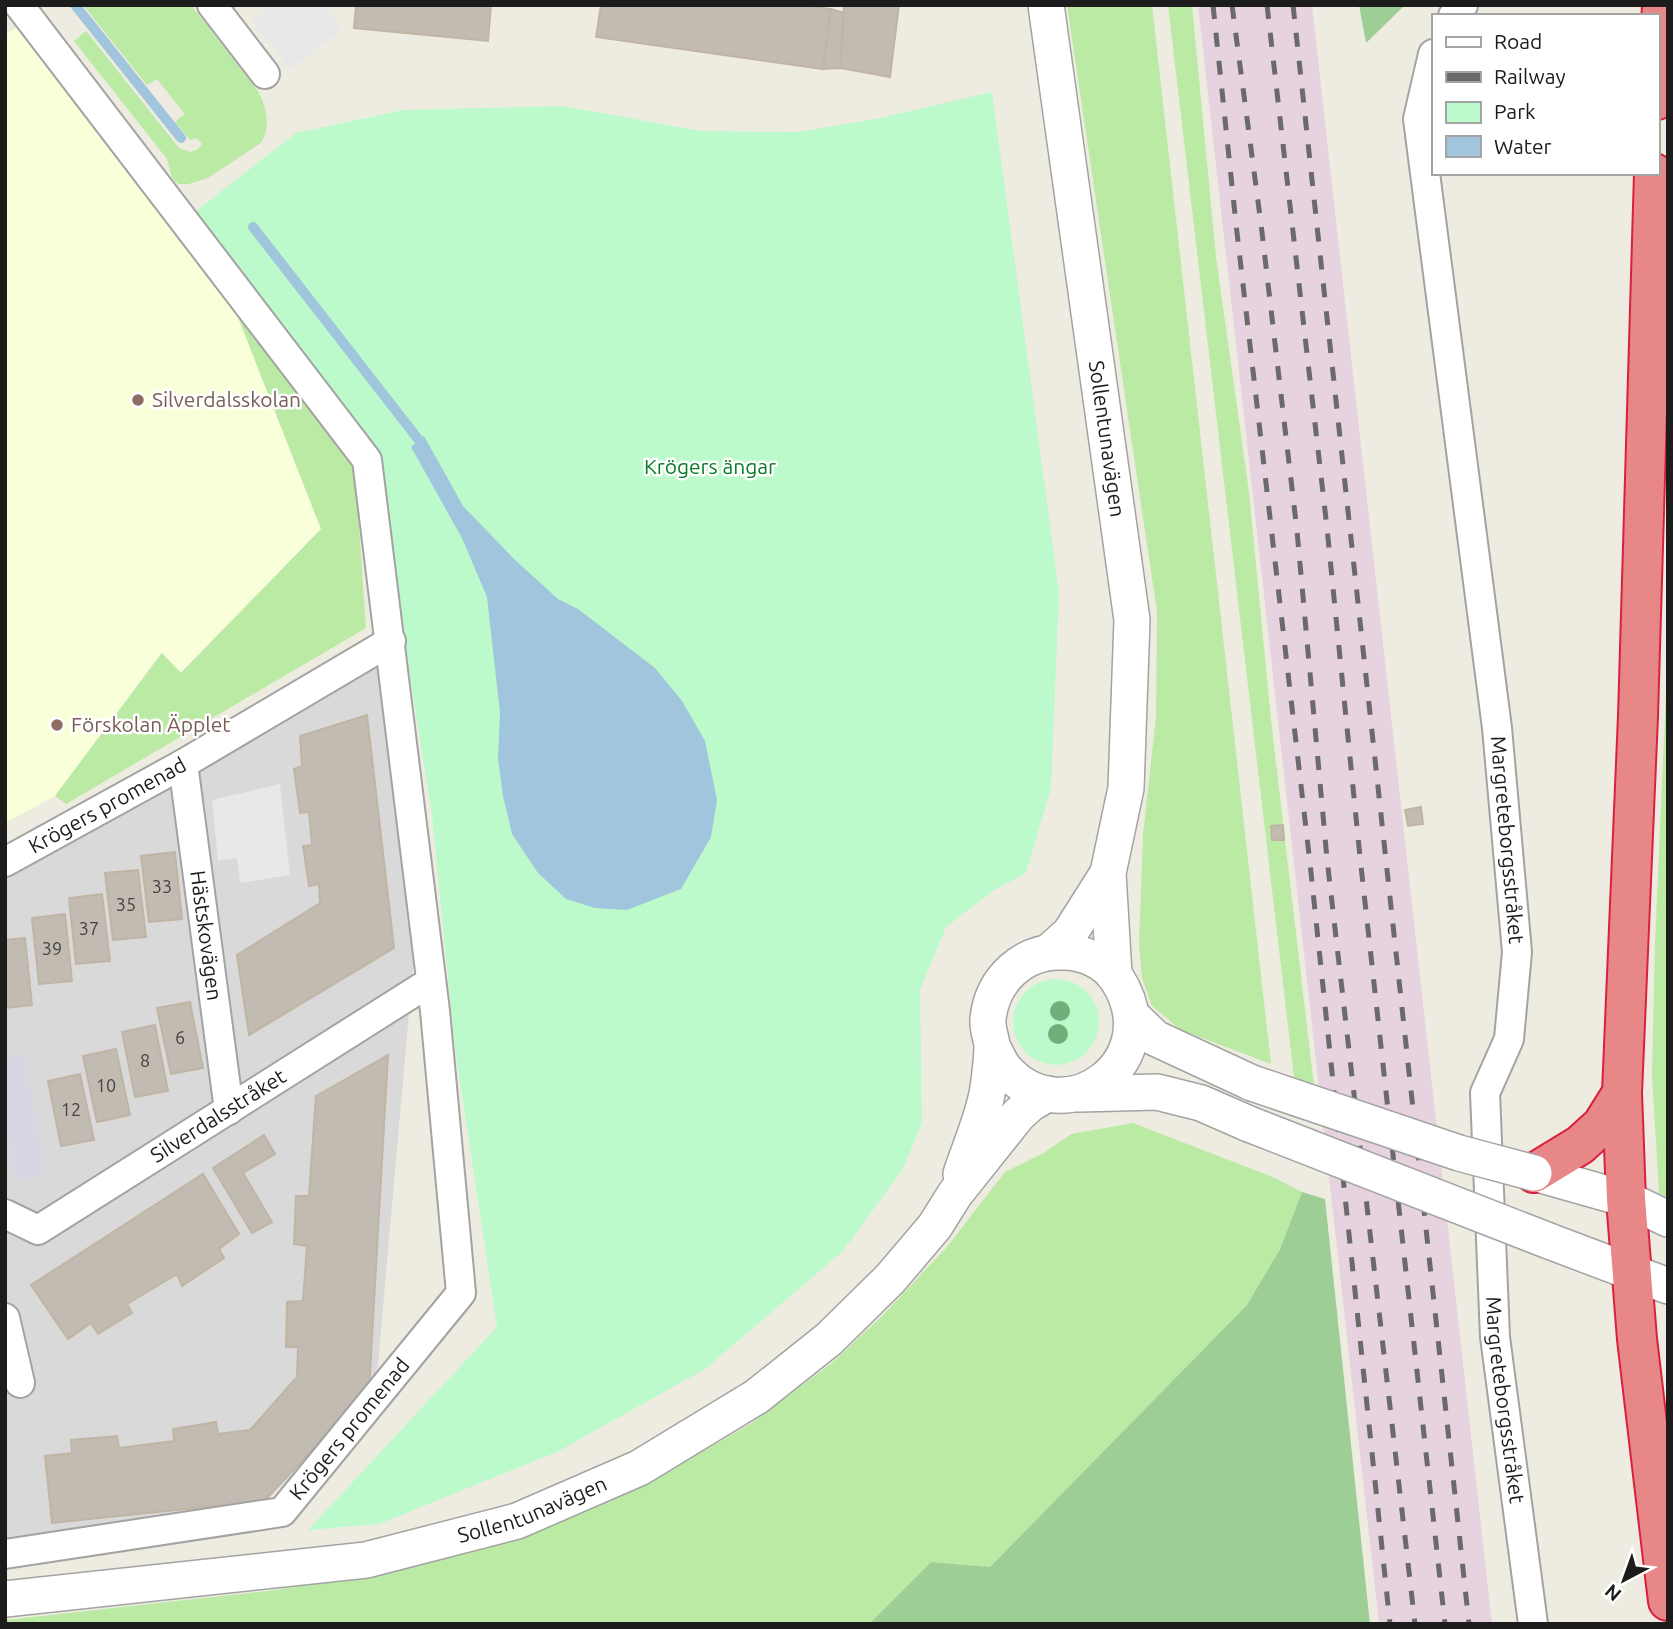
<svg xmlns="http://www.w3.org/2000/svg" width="1673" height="1629" font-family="Ubuntu,sans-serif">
<rect width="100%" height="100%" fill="#eeece1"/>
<path fill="#dad9d9" d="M380 666 416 934 376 1387 262 1506 5 1544V878Z"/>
<path fill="#e7d3e0" d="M1198 5H1312L1492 1624H1379Z"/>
<path fill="#f9ffd9" d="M22 23 142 179 236 312 321 529 180 673 161 653 55 796 5 823V36Z"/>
<path fill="#bbeaa5" d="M83 5H191L258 91C267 108 271 127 261 143L208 178 189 184H178L172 178 167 159 74 41 86 31 179 148 191 152 198 149 202 144 197 138 190 140 175 122 185 114 157 79 147 85Z
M1067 5H1152L1271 1064 1181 1030 1152 1006 1142 978 1139 944 1143 834 1156 717 1157 612Z
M1168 5H1192L1216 257 1249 492 1271 720 1314 1086 1294 1077Z
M236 312 355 468 366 628 66 804 55 796 162 653 181 673 321 529Z
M1668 645V1197L1659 1193 1652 1075 1655 944Z
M1133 1123 1275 1178 1302 1192 1280 1249 1247 1305 990 1567 931 1562 869 1624H5V1620L276 1590 389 1570 515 1540 641 1487 750 1424 832 1363 883 1315 946 1248 1005 1172 1045 1152 1071 1134Z"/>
<path fill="#9cce95" d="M1359 5H1405L1366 43Z
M1302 1192 1325 1199 1370 1624H869L931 1562 990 1567 1247 1305 1280 1249Z"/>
<path fill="#bcfacc" d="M992 92 1059 592 1051 788 1026 873 993 891 946 927 920 990 922 1123 903 1169 842 1252 705 1369 557 1452 379 1524 308 1530 497 1327 455 1049 432 815 375 455 191 215 296 133 403 110 564 106 700 131 799 132 876 119Z
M1013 1022a43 43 0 1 1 86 0a43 43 0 1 1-86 0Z"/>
<path fill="#e8e8e8" d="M271 5H323L342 30 290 69 252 21Z
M280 784 290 875 240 883 237 858 218 861 212 800Z"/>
<path fill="#d8d6e3" d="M24 1054 46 1175 15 1181 5 1123V1057Z"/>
<path fill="#a0c5dd" d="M424 436 463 506 515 560 558 599 578 609 655 668 682 701 705 741 717 800 711 837 681 889 627 910 595 908 566 899 538 873 512 834 503 796 498 759 500 713 487 597 462 538 411 447Z"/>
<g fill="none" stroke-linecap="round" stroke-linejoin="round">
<path stroke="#a0c5dd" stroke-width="10" d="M75 5 181 138
M253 227 418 439"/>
</g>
<path fill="#c2bbb1" stroke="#c0b5a4" stroke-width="2" d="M356 5H491L488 41 354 28Z
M601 5H804L831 9 823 69 596 37Z
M844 5H899L890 77 840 68Z
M831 9 844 13 840 68 823 69Z
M367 715 394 948 249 1035 237 955 320 903 319 884 309 886 303 846 312 845 309 812 300 813 294 769 302 766 300 736Z
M1421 807 1423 824 1408 826 1405 810Z
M1283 825 1284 840H1272L1271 826Z
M175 852 182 919 149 922 141 856Z
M138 870 146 937 113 940 105 873Z
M102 894 110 961 76 964 69 898Z
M65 914 72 981 39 984 32 918Z
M25 938 32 1005 5 1008V940Z
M190 1002 203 1068 171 1074 157 1008Z
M155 1025 168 1091 135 1097 122 1032Z
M116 1049 130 1115 97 1122 83 1056Z
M388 1055 369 1390 264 1501 52 1523 45 1456 72 1453 71 1440 117 1436 119 1448 174 1441 173 1429 216 1422 218 1434 250 1430 297 1377 298 1347H286L287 1302 303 1301 307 1246 294 1244 296 1196H309L316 1096Z
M80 1074 94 1140 61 1146 48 1081Z
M264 1135 275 1154 243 1173 272 1222 252 1233 213 1168Z
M203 1174 239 1234 219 1249 224 1258 182 1286 177 1274 127 1304 132 1313 98 1334 91 1323 68 1339 31 1285Z"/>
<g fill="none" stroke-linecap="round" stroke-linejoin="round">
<g stroke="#a3a3a3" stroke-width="32">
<g id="minor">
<path d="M212 5 265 74"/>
<path d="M1453 16 1463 5"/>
<path id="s1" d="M1433 54 1418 119 1497 728 1517 952 1509 1039 1485 1093 1495 1337 1533 1624"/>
<path id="s2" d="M183 764 229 1110"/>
<path id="s3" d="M5 862 183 764 391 641"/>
<path id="s4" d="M5 1214 38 1230 430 982"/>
<path d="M5 1318 20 1383"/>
<path id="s5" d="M5 1554 282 1512 461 1293 435 1011 367 460 19 5"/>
</g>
</g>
<g stroke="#a3a3a3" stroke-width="38">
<g id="tertiary">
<path id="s6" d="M1046 5 1132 620 1126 788 1108 873 1114 975"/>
<path d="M1050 951 1070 933 1108 873"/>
<path d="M1132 1016 1155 1038 1252 1083"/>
<path d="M1079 1094 1157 1092 1201 1103 1249 1124"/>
<path d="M1534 1173 1626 1199 1668 1219"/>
<path d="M961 1174C970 1146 984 1116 988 1088 990 1074 992 1059 992 1045 991 1037 987 1028 988 1019 992 980 1023 950 1063 952 1083 952 1105 961 1117 979 1170 1061 1064 1137 1005 1069 1000 1063 996 1053 992 1046"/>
<path d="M1549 1241 1668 1286"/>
<path id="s7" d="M5 1599 366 1560 517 1521 639 1468 756 1397 829 1339 890 1279 935 1226 955 1194 1018 1115 1030 1104 1047 1094"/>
</g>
</g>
<g stroke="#da2040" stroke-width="42">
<path id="motorway" d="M1657 100 1662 5
M1654 173 1638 716 1622 1093 1626 1199 1637 1339 1668 1601
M1534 1173 1580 1145 1602 1125 1622 1093"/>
</g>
<use href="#minor" stroke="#fff" stroke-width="28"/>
<use href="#tertiary" stroke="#fff" stroke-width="35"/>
<use href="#motorway" stroke="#e88788" stroke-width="38"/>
<path stroke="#6a6a6a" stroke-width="5" stroke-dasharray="14 14" stroke-linecap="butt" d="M1213 5 1236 224 1310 863 1390 1624
M1232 5 1261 224 1297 531 1327 859 1415 1624
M1267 5 1327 528 1360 857 1445 1624
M1293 5 1469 1624"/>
<g stroke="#a3a3a3" stroke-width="38" stroke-linecap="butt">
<path id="tertiary-bridge" d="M1252 1083 1459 1153 1534 1173
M1249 1124 1549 1241"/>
</g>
<use href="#tertiary-bridge" stroke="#fff" stroke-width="35"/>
</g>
<g fill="#70ae7a">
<circle cx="1060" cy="1011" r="10"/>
<circle cx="1058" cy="1034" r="10"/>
</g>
<g fill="#8d6e63" stroke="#fff" stroke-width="2.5">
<circle cx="138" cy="400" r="7"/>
<circle cx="57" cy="725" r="7"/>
</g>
<g text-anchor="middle" stroke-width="5" stroke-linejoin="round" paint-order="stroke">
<g font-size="18" fill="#464441">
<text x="162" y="893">33</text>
<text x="126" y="911">35</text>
<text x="89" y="935">37</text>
<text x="52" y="955">39</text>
<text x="180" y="1044">6</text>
<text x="145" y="1067">8</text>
<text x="106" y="1092">10</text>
<text x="71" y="1116">12</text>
</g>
<g font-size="21" fill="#785e54" stroke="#fff" text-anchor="start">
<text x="152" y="407">Silverdalsskolan</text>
<text x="71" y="732">Förskolan Äpplet</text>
</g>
<g font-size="21" fill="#1c1c1c" stroke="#fff">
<text dy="7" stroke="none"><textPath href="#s6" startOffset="438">Sollentunavägen</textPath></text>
<text dy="7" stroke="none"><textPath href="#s3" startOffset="117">Krögers promenad</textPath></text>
<text dy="7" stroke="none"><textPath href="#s1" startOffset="793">Margreteborgsstråket</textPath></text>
<text dy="7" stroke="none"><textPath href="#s2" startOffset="173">Hästskovägen</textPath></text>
<text dy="7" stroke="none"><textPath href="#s4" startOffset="250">Silverdalsstråket</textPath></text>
<text dy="7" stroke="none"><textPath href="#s1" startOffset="1360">Margreteborgsstråket</textPath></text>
<text dy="7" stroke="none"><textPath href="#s5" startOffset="387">Krögers promenad</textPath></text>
<text dy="7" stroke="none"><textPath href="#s7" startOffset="537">Sollentunavägen</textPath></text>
</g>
<g font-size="21" fill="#097b26" stroke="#fff">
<text x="710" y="474">Krögers ängar</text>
</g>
</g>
<rect width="1673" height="1629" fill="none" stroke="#1c1c1c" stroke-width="14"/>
<rect x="1432" y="14" width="228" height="161" fill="#ffffff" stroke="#a4a4a4" stroke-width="2"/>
<rect x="1446" y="37" width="35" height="10" fill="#ffffff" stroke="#a4a4a4" stroke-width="2"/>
<text x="1494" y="49" font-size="21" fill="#1c1c1c">Road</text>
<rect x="1446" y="72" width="35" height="10" fill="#6a6a6a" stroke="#a4a4a4" stroke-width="2"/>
<text x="1494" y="84" font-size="21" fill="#1c1c1c">Railway</text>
<rect x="1446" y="102" width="35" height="21" fill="#bcfacc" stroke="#a4a4a4" stroke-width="2"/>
<text x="1494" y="119" font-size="21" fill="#1c1c1c">Park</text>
<rect x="1446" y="136" width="35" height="21" fill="#a0c5dd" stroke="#a4a4a4" stroke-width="2"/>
<text x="1494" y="154" font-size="21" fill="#1c1c1c">Water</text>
<g transform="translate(1624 1580) rotate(221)" stroke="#ffffff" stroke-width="5" paint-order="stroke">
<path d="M0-5L12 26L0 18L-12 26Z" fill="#1c1c1c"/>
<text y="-10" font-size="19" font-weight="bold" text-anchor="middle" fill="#1c1c1c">N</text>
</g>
</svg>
